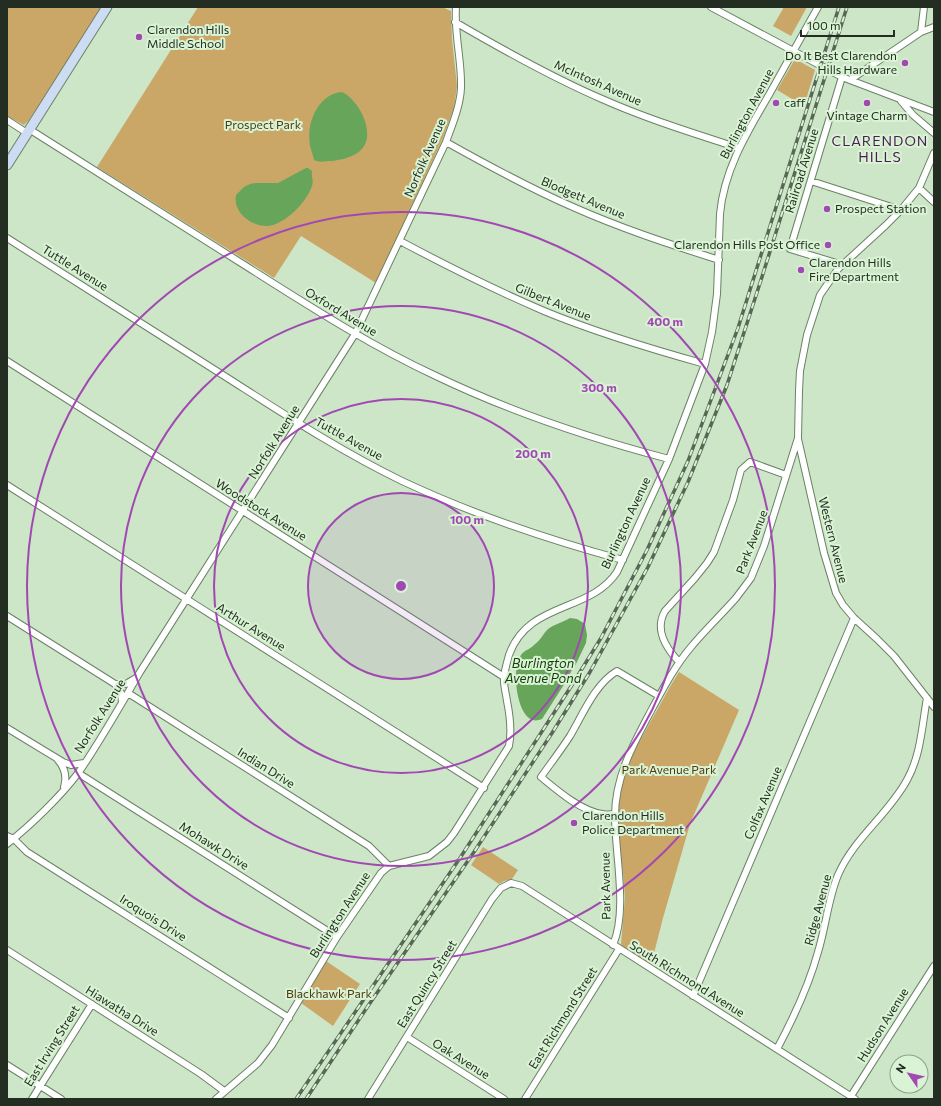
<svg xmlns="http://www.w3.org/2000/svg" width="941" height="1106" font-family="Commissioner,sans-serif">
<rect width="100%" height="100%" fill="#cce6c7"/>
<path fill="#cba767" d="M7 7H102L29 120 24 125 7 116Z
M198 7H442L451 11 452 39 457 86 454 108 443 138 376 283 301 236 274 278 97 167Z
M784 7H807L791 36 773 26Z
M795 59 815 70 804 106 777 90Z
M679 672 739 710 690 824 663 918 651 965 623 947 621 944 625 898 623 872 619 845 617 815 622 785 632 756 638 744 671 685Z
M483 847 518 870 512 879 504 881 499 884 471 865Z
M326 961 360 984 333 1026 301 1003Z"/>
<path fill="#66a55a" d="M342 92C359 100 377 134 361 150 354 157 341 160 332 161 325 161 320 163 314 160 313 155 311 150 310 145 306 123 318 94 342 92Z
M306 168H308L312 171C311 176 314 181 312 186 307 201 289 220 273 225 257 230 232 215 236 195L244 187 250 184 256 183H278Z
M570 618 577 619 585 624 587 635 586 643 575 666 572 670 565 683 542 719C539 720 536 721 533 720 517 716 513 675 518 662 522 649 527 652 534 645 540 641 543 634 548 629 555 624 563 622 570 618Z"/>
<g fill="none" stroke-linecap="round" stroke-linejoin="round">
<g stroke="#6a8266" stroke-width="8">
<path id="minor" d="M711 7 842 77 934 112
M455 22C503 50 551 77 602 99 647 119 693 133 739 148
M921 32 924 7
M842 77 790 249 843 265
M850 80 921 32 934 27
M901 101 913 115 934 133
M7 120 27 133
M29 129C99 173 169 217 238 261 303 302 367 344 436 376 511 412 589 438 669 459
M446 142C487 165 529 188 573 207 620 228 669 244 719 260
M811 181 901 210
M919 188 934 202
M7 238C80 284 153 331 226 377 284 414 340 451 402 481 474 515 546 539 623 560
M400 241C447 266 495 290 544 311 597 333 651 349 705 364
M7 361 504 677
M798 439 824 553 836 593 843 605 854 618 877 639 894 656 934 707
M7 485 484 788
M7 616 115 684H126L136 678
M679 662C666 648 654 630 665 611L695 578 707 563 714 552 733 500 741 470 750 462 786 475
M115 684 121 693 122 702
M128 693 369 846 389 866
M7 728 63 762 71 765 84 763
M58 760C65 768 67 777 64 787
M78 773 337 937
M615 814C611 814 606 815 602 814 581 811 558 791 541 777 551 763 561 750 570 736 583 714 595 684 617 671L659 696
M7 836 14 839 27 852 289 1018
M7 844C31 825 61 796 79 772 101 740 120 706 140 672L355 334 446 142C452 125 460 107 461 88 462 61 454 34 456 7
M613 945C628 910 615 854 615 816 615 776 634 743 652 709 664 687 675 666 691 647 705 630 721 615 736 598L751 578 764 546 798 438 799 391 800 371 807 335 820 295 838 269 886 225 901 210 919 188 934 153
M7 950 201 1074 224 1091
M693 996 854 618
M407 1037 504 1099
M777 1049C793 1019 809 985 818 952 826 926 828 899 838 875 854 838 888 815 907 780 921 755 922 725 927 698
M7 1065 61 1099
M851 1096 934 966
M32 1099 92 1004
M216 1099 258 1063 272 1045 337 937 381 873 389 866 429 856 447 842 454 833 509 746C512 731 510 716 507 701 506 693 503 684 504 676 505 670 507 662 509 655 528 601 590 613 617 572L669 459 705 364 712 332 717 294 720 214C724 169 748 131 770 93 786 64 802 36 818 7
M368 1099 492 899 501 888 511 883 522 886 855 1099
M525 1099 619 949"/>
</g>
<g stroke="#6a8266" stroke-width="11">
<path id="secondary" d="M7 165 107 7"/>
</g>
<use href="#minor" stroke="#fff" stroke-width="6"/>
<use href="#secondary" stroke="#cddbf3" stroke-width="9"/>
<g stroke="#596856" stroke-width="3.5">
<path id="rail" d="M296 1099 460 858 572 685 601 638 647 550 688 461 738 328 839 7
M306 1099 368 1006 474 852 552 733 590 672 648 567 688 482 727 385 761 280 847 7"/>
</g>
<use href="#rail" stroke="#d9f3d4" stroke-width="2" stroke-dasharray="6" stroke-linecap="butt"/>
</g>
<circle cx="401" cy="586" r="93" fill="#a248b3" fill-opacity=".12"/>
<g fill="none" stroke="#a248b3" stroke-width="2">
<circle cx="401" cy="586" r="93"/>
<circle cx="401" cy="586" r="187"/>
<circle cx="401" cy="586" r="280"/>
<circle cx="401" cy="586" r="374"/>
</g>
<g fill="#a248b3" stroke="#d9f3d4" stroke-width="1.5">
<circle cx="139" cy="37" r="4"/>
<circle cx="905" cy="63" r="4"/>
<circle cx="776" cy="103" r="4"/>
<circle cx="867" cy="103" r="4"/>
<circle cx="827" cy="209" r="4"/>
<circle cx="828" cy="245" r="4"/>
<circle cx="801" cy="270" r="4"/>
<circle cx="574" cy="823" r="4"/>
</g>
<g text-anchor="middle" stroke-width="4" stroke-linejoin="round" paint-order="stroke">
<g font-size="12" fill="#232d21" stroke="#d9f3d4" text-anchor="start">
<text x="147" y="34">Clarendon Hills<tspan x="147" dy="14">Middle School</tspan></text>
<text x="897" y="60" text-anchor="end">Do It Best Clarendon<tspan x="897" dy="14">Hills Hardware</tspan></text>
<text x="784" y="107">caff</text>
<text x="867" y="120" text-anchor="middle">Vintage Charm</text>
<text x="835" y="213">Prospect Station</text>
<text x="820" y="249" text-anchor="end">Clarendon Hills Post Office</text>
<text x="809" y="267">Clarendon Hills<tspan x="809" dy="14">Fire Department</tspan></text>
<text x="582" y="820">Clarendon Hills<tspan x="582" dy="14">Police Department</tspan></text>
</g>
<g font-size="12" fill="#232d21" stroke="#d9f3d4">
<text transform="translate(598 83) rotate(24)" y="4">McIntosh Avenue</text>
<text transform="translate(747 114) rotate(-62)" y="4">Burlington Avenue</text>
<text transform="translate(425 158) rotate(-66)" y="4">Norfolk Avenue</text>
<text transform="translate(802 171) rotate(-73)" y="4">Railroad Avenue</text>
<text transform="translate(583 198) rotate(23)" y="4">Blodgett Avenue</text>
<text transform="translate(75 268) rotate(32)" y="4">Tuttle Avenue</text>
<text transform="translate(553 302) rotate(22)" y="4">Gilbert Avenue</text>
<text transform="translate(341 312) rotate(31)" y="4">Oxford Avenue</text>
<text transform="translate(349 439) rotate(29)" y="4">Tuttle Avenue</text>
<text transform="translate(274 442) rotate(-58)" y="4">Norfolk Avenue</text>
<text transform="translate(261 510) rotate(32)" y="4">Woodstock Avenue</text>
<text transform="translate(626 523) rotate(-65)" y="4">Burlington Avenue</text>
<text transform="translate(833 540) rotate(76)" y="4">Western Avenue</text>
<text transform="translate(752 542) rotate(-69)" y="4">Park Avenue</text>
<text transform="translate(251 627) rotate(32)" y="4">Arthur Avenue</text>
<text transform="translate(100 716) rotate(-58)" y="4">Norfolk Avenue</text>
<text transform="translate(266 768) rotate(32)" y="4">Indian Drive</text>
<text transform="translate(763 803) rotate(-67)" y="4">Colfax Avenue</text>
<text transform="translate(214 846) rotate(32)" y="4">Mohawk Drive</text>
<text transform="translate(606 886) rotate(-91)" y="4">Park Avenue</text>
<text transform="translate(818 910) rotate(-75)" y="4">Ridge Avenue</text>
<text transform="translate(340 915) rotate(-57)" y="4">Burlington Avenue</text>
<text transform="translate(153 918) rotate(32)" y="4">Iroquois Drive</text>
<text transform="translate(687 979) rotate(32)" y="4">South Richmond Avenue</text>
<text transform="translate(427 984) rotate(-58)" y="4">East Quincy Street</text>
<text transform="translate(122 1011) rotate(32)" y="4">Hiawatha Drive</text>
<text transform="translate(563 1018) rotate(-58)" y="4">East Richmond Street</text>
<text transform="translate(883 1025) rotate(-58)" y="4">Hudson Avenue</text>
<text transform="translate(52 1046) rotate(-58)" y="4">East Irving Street</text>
<text transform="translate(461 1059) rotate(32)" y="4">Oak Avenue</text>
</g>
<g font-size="12" fill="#4d3911" stroke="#d9f3d4">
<text x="263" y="129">Prospect Park</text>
<text x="669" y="774">Park Avenue Park</text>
<text x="329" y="998">Blackhawk Park</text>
</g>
<g font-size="13" font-style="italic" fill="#15400c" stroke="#d9f3d4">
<text x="543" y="668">Burlington<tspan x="543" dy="15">Avenue Pond</tspan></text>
</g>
<g font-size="14" letter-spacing="1" fill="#4a1f53" stroke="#d9f3d4">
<text x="880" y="146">CLARENDON<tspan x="880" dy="16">HILLS</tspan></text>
</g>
</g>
<circle cx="401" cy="586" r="6" fill="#a248b3" stroke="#d9f3d4" stroke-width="2"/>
<g font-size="12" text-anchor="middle" font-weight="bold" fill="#a248b3" stroke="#d9f3d4" stroke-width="4" stroke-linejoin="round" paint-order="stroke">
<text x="665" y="326">400 m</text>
<text x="599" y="392">300 m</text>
<text x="533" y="458">200 m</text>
<text x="467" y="524">100 m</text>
</g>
<rect width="941" height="1106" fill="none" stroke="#232d21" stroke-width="16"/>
<g transform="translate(909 1074) rotate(304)"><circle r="19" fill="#d9f3d4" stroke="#90a48c"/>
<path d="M0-3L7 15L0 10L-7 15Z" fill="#a248b3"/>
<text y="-6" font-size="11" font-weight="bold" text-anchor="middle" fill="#232d21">N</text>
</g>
<path d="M801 30v6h93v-6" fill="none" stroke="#232d21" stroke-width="2"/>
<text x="807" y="30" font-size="12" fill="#232d21" stroke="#d9f3d4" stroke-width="3" paint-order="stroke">100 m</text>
</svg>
